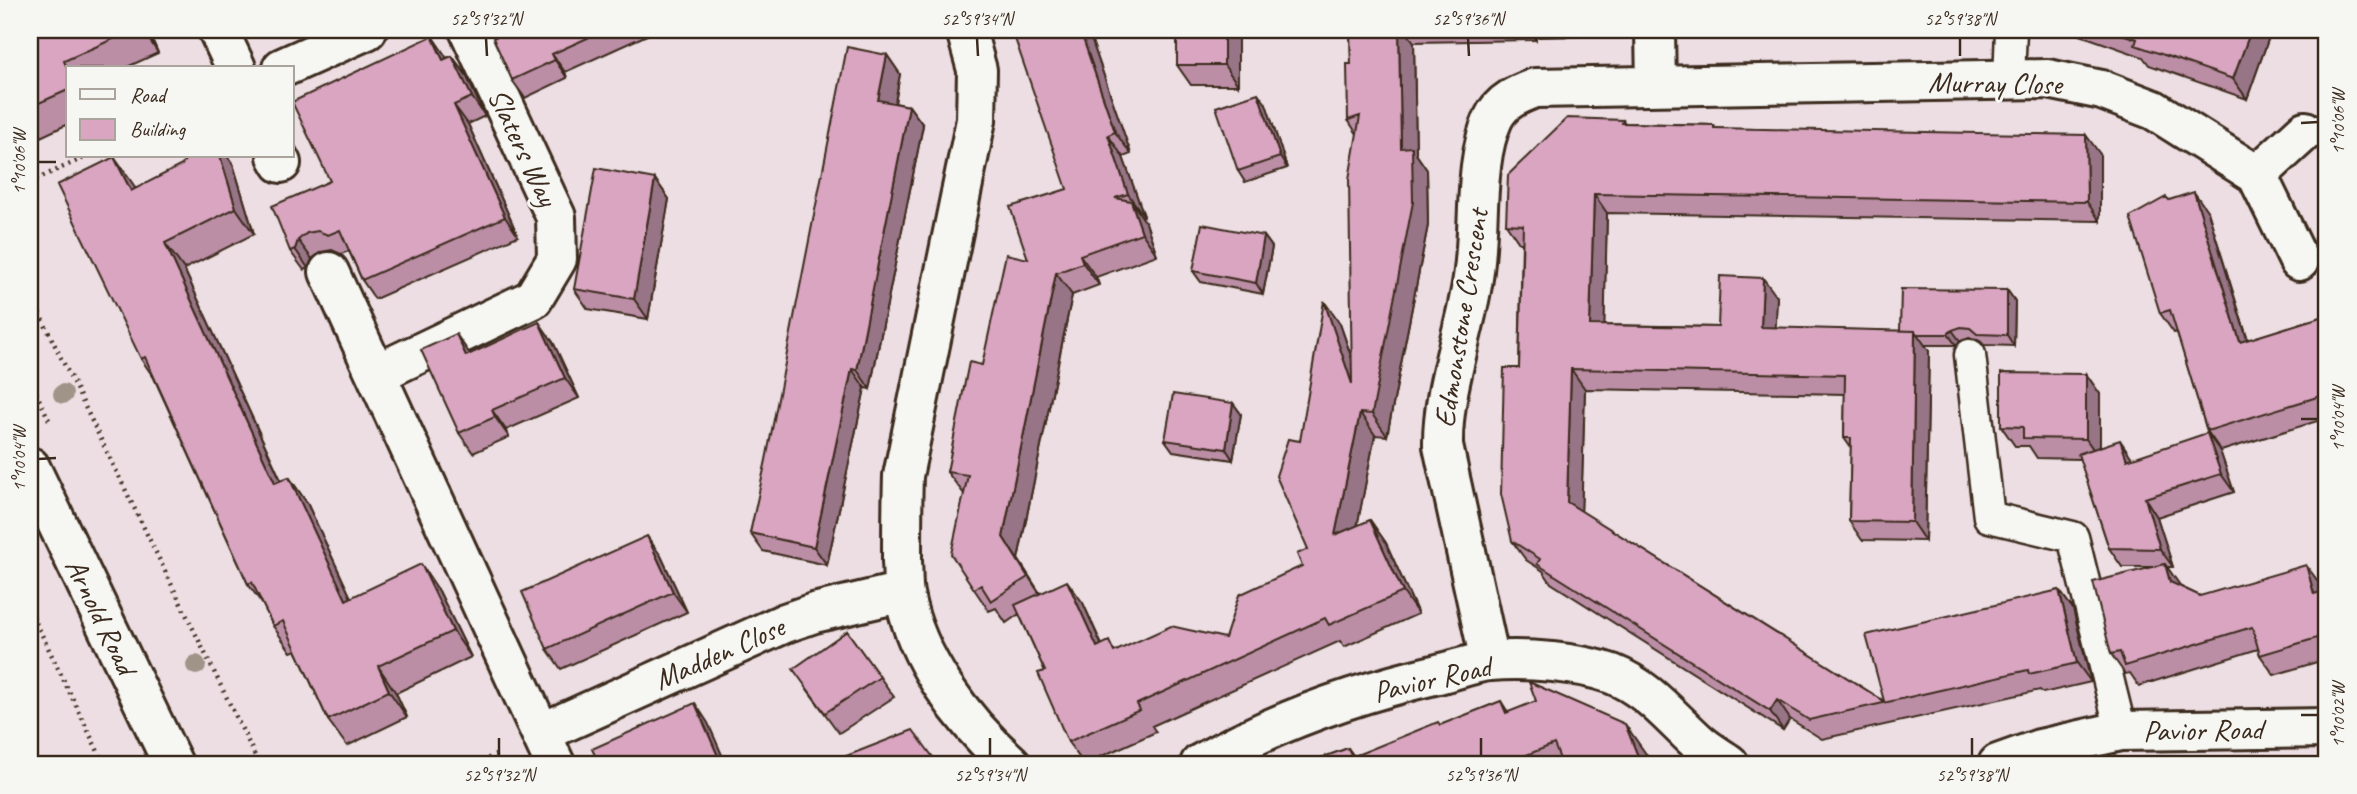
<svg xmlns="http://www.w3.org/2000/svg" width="2357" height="794" font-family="Caveat,sans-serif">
<rect width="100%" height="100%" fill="#eddee3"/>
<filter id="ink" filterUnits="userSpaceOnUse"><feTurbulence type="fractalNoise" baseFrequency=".0143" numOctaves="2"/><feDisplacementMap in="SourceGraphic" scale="14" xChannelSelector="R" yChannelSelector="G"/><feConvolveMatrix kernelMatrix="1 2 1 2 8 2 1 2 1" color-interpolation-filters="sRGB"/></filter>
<g filter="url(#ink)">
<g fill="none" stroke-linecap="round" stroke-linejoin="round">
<g stroke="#3b2a1e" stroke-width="35">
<path id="lane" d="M2009 80 2011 30
M1970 355 1989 517 2073 537 2121 731"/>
</g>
<g stroke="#3b2a1e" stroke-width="44">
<path id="street" d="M218 30 236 68
M966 30 977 70 976 120 903 476C902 505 902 533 902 562 903 572 902 584 904 594 916 659 963 721 1011 764
M1655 30 1656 86
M282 68 367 30
M277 156 281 163
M2257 175 2305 131
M329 272 555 764
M376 374 533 299 557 259 556 217 469 30
M1490 661 1443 446C1442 389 1465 334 1473 278 1481 228 1473 163 1493 119 1501 101 1519 94 1535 88L2048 79 2102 90 2154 110 2257 175 2299 261
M541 733 785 623 814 613 903 592
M1200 764C1274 722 1356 693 1438 674 1455 670 1473 663 1490 661 1526 658 1578 662 1612 674 1648 688 1671 718 1699 743 1708 751 1719 757 1729 764
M1998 764 2040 749 2121 731 2327 728"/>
</g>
<g stroke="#3b2a1e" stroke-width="44">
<path id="secondary" d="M30 467 173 764"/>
</g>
<path stroke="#3b2a1e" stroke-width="4.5" stroke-dasharray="2 5" stroke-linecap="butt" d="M30 182 88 156
M30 294 259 764
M30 380 51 424
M30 610 104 764
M475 764 500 753"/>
<use href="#lane" stroke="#f6f6f2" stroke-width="30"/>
<use href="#street" stroke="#f6f6f2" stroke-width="38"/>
<use href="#secondary" stroke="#f6f6f2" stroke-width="38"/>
</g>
<g fill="#9f9487">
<circle cx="63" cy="394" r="10"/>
<circle cx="196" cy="665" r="10"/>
</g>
<path fill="#bb8ea5" stroke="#3b2a1e" stroke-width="2" d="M30 30H148L158 53 125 68H68V124L30 142Z
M510 30H658L565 72 567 78 525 98 512 80Z
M1088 30 1131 154 1123 157 1144 216 1142 217 1146 223 1157 255 1096 277 1099 285 1072 295 1018 559 1040 593 1083 603 1102 645 1116 651 1225 638 1302 566 1308 549 1300 441 1340 324 1352 358 1357 134 1348 120 1351 64 1350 30H1583V36L1536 37V40L1414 42 1416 154 1427 170 1428 225 1387 436 1375 435 1357 526 1370 520 1386 543 1418 614 1344 647 1340 641 1152 726 1156 732 1084 764 1068 742 1045 671 1019 614 1006 623 996 608 989 611 974 589 964 494 947 472 982 365 1028 259 1067 189Z
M1238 30V85H1191L1177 65Z
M1700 30H1819V31L1702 33Z
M2066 30H2264L2269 37 2247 99 2149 65 2143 57Z
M2320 30H2327V39Z
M432 36 446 58 452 56 466 75 485 116 468 124 518 236 375 299 362 280 349 251 341 254 332 250 321 252 312 259 308 268 304 270 290 251 330 181Z
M887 55 900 74 895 103 909 106 923 125 870 389 865 388 827 565 763 551 750 533Z
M1266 104 1287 168 1245 182 1238 171Z
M1623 120 1625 123 1714 125 1715 128 2100 154V221L1607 213 1604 325 1718 327 1777 297 1775 328 1900 331 2007 290 2015 301 2014 346 1984 345 1978 339 1969 338 1960 341 1956 345H1925L1929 351 1925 541 1862 540 1849 521 1851 448 1844 438 1845 394 1585 389 1581 511 1884 701 2059 590 2073 609 2091 682 2043 693 2040 690 1822 739 1790 719 1783 730 1551 583 1543 571 1526 560 1512 541 1519 368 1522 243H1519L1506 224Z
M233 164 254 234 184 269 281 480 289 477 307 503 351 598 439 591 471 657 396 693 407 717 347 746 328 720 296 650 291 652 273 626 263 605 248 584 154 378 141 359 133 184 135 189Z
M655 179 669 199 648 319 588 309 574 289Z
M2169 200 2208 212 2248 340 2327 315V418L2221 451 2207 431 2177 332 2174 333 2160 313Z
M1264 236 1272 247 1263 294 1201 282 1193 271Z
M553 342 579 398 506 430 509 437 473 453 459 433 470 354Z
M2086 374 2100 394V446L2132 458 2220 451 2234 492 2157 517 2173 567H2167L2179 586 2200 596 2320 584 2322 592 2327 590V659L2274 675 2260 655 2258 649 2139 686 2130 673 2125 674 2111 654 2154 567H2122L2109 548 2080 459 2037 458 2029 446H2015L2001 426Z
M1233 403 1241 414 1233 460 1173 451 1165 440Z
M661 556 687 612 561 669 547 649Z
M847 631 894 697 839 733 807 689Z
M1501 701 1508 712 1646 754 1650 764H1305L1348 748 1354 756 1441 725Z"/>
<path fill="#987486" stroke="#3b2a1e" stroke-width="2" d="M143 30H148L158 53Z
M1080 30H1088L1131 154 1115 132Z
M1224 30H1238V85L1224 65Z
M1399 30H1405L1414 42 1416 154 1427 170 1428 225 1387 436 1372 414 1401 148Z
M1529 30H1531L1536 37V40Z
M2251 30H2264L2269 37 2247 99 2233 79Z
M432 36 445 55 456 79 443 60Z
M552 54 565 72 567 78 555 60Z
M887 55 900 74 892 119 878 100Z
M452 56 466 75 485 116 472 97Z
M1258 93 1266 104 1287 168 1280 157Z
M454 105 468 124 518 236 505 217Z
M909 106 923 125 870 389 857 370Z
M1108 135 1123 157 1144 216 1128 194Z
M2086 135 2100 154V221L2087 202Z
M220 156H227L233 164 254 234 236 208Z
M114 157 133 184 149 217 131 191Z
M655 179 669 199 648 319 634 299Z
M2194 192 2208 212 2254 362 2240 342Z
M1594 194 1607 213 1604 344 1590 325Z
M1131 201 1146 223 1157 255 1142 233Z
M1264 236 1272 247 1263 294 1256 283Z
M298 240 312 259 308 268 295 249Z
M165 243 184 269 294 509 275 483Z
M1080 255 1096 277 1099 285 1083 263Z
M1056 273 1072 295 1018 559 1043 599 1003 537Z
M1763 278 1777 297 1775 346 1761 327Z
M2007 290 2015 301 2014 346 2007 335Z
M1324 301 1340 324 1368 406 1352 384Z
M539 322 553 342 579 398 565 378Z
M1952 330 1960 341 1956 345 1948 334Z
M1915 331 1929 351 1925 541 1912 522Z
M456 334 470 354 480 376 466 356Z
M852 369 865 388 827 565 814 547Z
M1571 369 1585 389 1581 521 1567 502Z
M2086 374 2100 394V459L2086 439Z
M1233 403 1241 414 1233 460 1226 449Z
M492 410 506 430 509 437 495 417Z
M1360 413 1375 435 1351 558 1335 535Z
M2207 433 2220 451 2234 492 2221 474Z
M2120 440 2132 458 2127 460Z
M289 477 307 503 364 626 346 600Z
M2145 498 2157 517 2173 567 2160 549Z
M1370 520 1386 543 1418 614 1403 592Z
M647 536 661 556 687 612 673 592Z
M421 564 439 591 471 657 453 631Z
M2165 564 2179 584 2184 602 2170 582Z
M2306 565 2320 584 2327 610 2314 594Z
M1067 581 1083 603 1112 669 1097 647Z
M2059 590 2073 609 2091 682 2077 663Z
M378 666 396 693 407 717 389 691Z
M1777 700 1790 719 1783 730 1770 711Z
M695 703 708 723 726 764 721 763Z
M1625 724 1646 754 1650 764H1641Z"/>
<path fill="#d9a5c0" stroke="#3b2a1e" stroke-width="2" d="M30 30H133L64 61 68 70V90L30 107Z
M510 30H605L552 54 555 60 512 80 493 38Z
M1012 30H1080L1115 132 1108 135 1128 194 1115 198 1131 201 1142 233 1080 255 1083 263 1056 273 1003 537 1028 577 991 601 981 585 974 589 951 554 968 475 947 472 969 362 982 365 1006 254 1028 259 1010 207 1067 189Z
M1177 30H1224V65H1177Z
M1350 30H1399L1401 148 1412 147 1413 202 1372 414 1360 413 1335 535 1370 520 1403 592 1329 625 1325 618 1137 704 1140 710 1068 742 1038 673 1045 671 1015 605 1067 581 1097 647 1109 641 1114 652 1171 626 1225 638 1239 595 1302 566 1297 554 1308 549 1276 476 1288 439 1300 441 1324 301 1352 384 1349 179 1360 116 1348 120 1347 64H1351Z
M2109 30H2251L2233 79 2135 45 2137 39Z
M432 36 443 60 452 56 472 97 454 105 505 217 362 280 340 230 328 235 318 231 307 233 298 240 295 249 290 251 272 206 330 181 292 102Z
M847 47 887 55 878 100 909 106 857 370 852 369 814 547 750 533 766 460Z
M1258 93 1280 157 1238 171 1216 107Z
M1567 118 1623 120 1622 123 1714 125V128L2086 135 2087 202 1594 194 1590 325 1718 327 1720 276 1763 278 1761 327 1915 331 1912 522 1849 521 1851 438H1844L1845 375 1571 369 1567 502 1884 701 1866 635 2059 590 2077 663 2029 674 2028 670 1809 720 1777 700 1770 711 1537 564 1540 559 1512 541 1501 494 1504 368H1519L1523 225 1506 224 1508 175Z
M187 156H220L236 208 165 243 275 483 289 477 346 600 421 564 453 631 378 666 389 691 328 720 283 621 273 626 252 582 248 584 145 357 141 359 57 185 114 157 131 191 182 165Z
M596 168 655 179 634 299 574 289Z
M2194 192 2240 342 2327 315V394L2207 431 2170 310 2160 313 2130 217 2166 197 2169 200Z
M1202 224 1264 236 1256 283 1193 271Z
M1901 289 2007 290V335L1977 334 1970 328 1961 327 1952 330 1948 334H1917L1915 331H1900Z
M539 322 565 378 492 410 495 417 459 433 421 350 456 334 466 356Z
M2001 373 2086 374V439L2023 438V427L2001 426Z
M1173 394 1233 403 1226 449 1165 440Z
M2207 433 2221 474 2145 498 2160 549 2109 548 2078 454 2120 440 2127 460Z
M647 536 673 592 547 649 522 592Z
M2165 564 2170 582 2200 596 2306 565 2314 594 2327 590V635L2260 655 2252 627 2125 666 2120 652 2111 654 2093 582Z
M847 631 880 677 825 713 793 669Z
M1529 682 1625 724 1641 764H1562L1554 744 1504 764H1305L1348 748 1352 757 1438 722 1440 725 1501 701 1506 713 1536 701Z
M695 703 721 763 599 764 592 749Z
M913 730 938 764H845L841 758Z
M2188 756 2191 764H2162Z"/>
</g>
<path fill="none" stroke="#3b2a1e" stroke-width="2.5" d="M486 38 487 56M977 38 978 56M1468 38 1469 56M1960 38V56M2301 123 2318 122M38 162H56M2301 419H2318M38 459 56 458M2301 715H2318M499 738V756M990 738V756M1481 738V756M1972 738V756"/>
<g text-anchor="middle" stroke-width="6" stroke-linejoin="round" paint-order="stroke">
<g font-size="30" fill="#3b2a1e" stroke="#f6f6f2">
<text transform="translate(1995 83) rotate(1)" y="10">Murray Close</text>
<text transform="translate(523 147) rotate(65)" y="10">Slaters Way</text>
<text transform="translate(1461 318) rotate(-81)" y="10">Edmonstone Crescent</text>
<text transform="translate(101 616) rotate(64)" y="10">Arnold Road</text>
<text transform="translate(719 653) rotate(-24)" y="10">Madden Close</text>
<text transform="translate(1432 679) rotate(-13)" y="10">Pavior Road</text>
<text transform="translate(2203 730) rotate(-1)" y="10">Pavior Road</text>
</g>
</g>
<rect width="2357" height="794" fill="none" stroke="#f6f6f2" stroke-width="77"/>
<rect x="66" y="66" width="228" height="91" fill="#f6f6f2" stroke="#aba49d" stroke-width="2"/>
<rect x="80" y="89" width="35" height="10" fill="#f6f6f2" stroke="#aba49d" stroke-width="2"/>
<text x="130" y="102" font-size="21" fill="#3b2a1e">Road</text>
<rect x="80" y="119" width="35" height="21" fill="#d9a5c0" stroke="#aba49d" stroke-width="2"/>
<text x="130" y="136" font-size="21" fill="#3b2a1e">Building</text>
<rect x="38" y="38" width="2280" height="718" fill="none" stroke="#3b2a1e" stroke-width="2.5"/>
<g font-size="18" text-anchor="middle" fill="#3b2a1e">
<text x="486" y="25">52°59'32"N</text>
<text x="977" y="25">52°59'34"N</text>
<text x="1468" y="25">52°59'36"N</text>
<text x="1960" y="25">52°59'38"N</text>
<text transform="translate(2338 122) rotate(-90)" y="6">1°10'06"W</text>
<text transform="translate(19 162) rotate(-90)" y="6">1°10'06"W</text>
<text transform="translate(2338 419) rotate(-90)" y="6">1°10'04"W</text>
<text transform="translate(19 459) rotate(-90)" y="6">1°10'04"W</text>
<text transform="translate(2338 715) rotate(-90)" y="6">1°10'02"W</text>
<text x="499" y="781">52°59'32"N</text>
<text x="990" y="781">52°59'34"N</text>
<text x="1481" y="781">52°59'36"N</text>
<text x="1972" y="781">52°59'38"N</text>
</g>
</svg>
